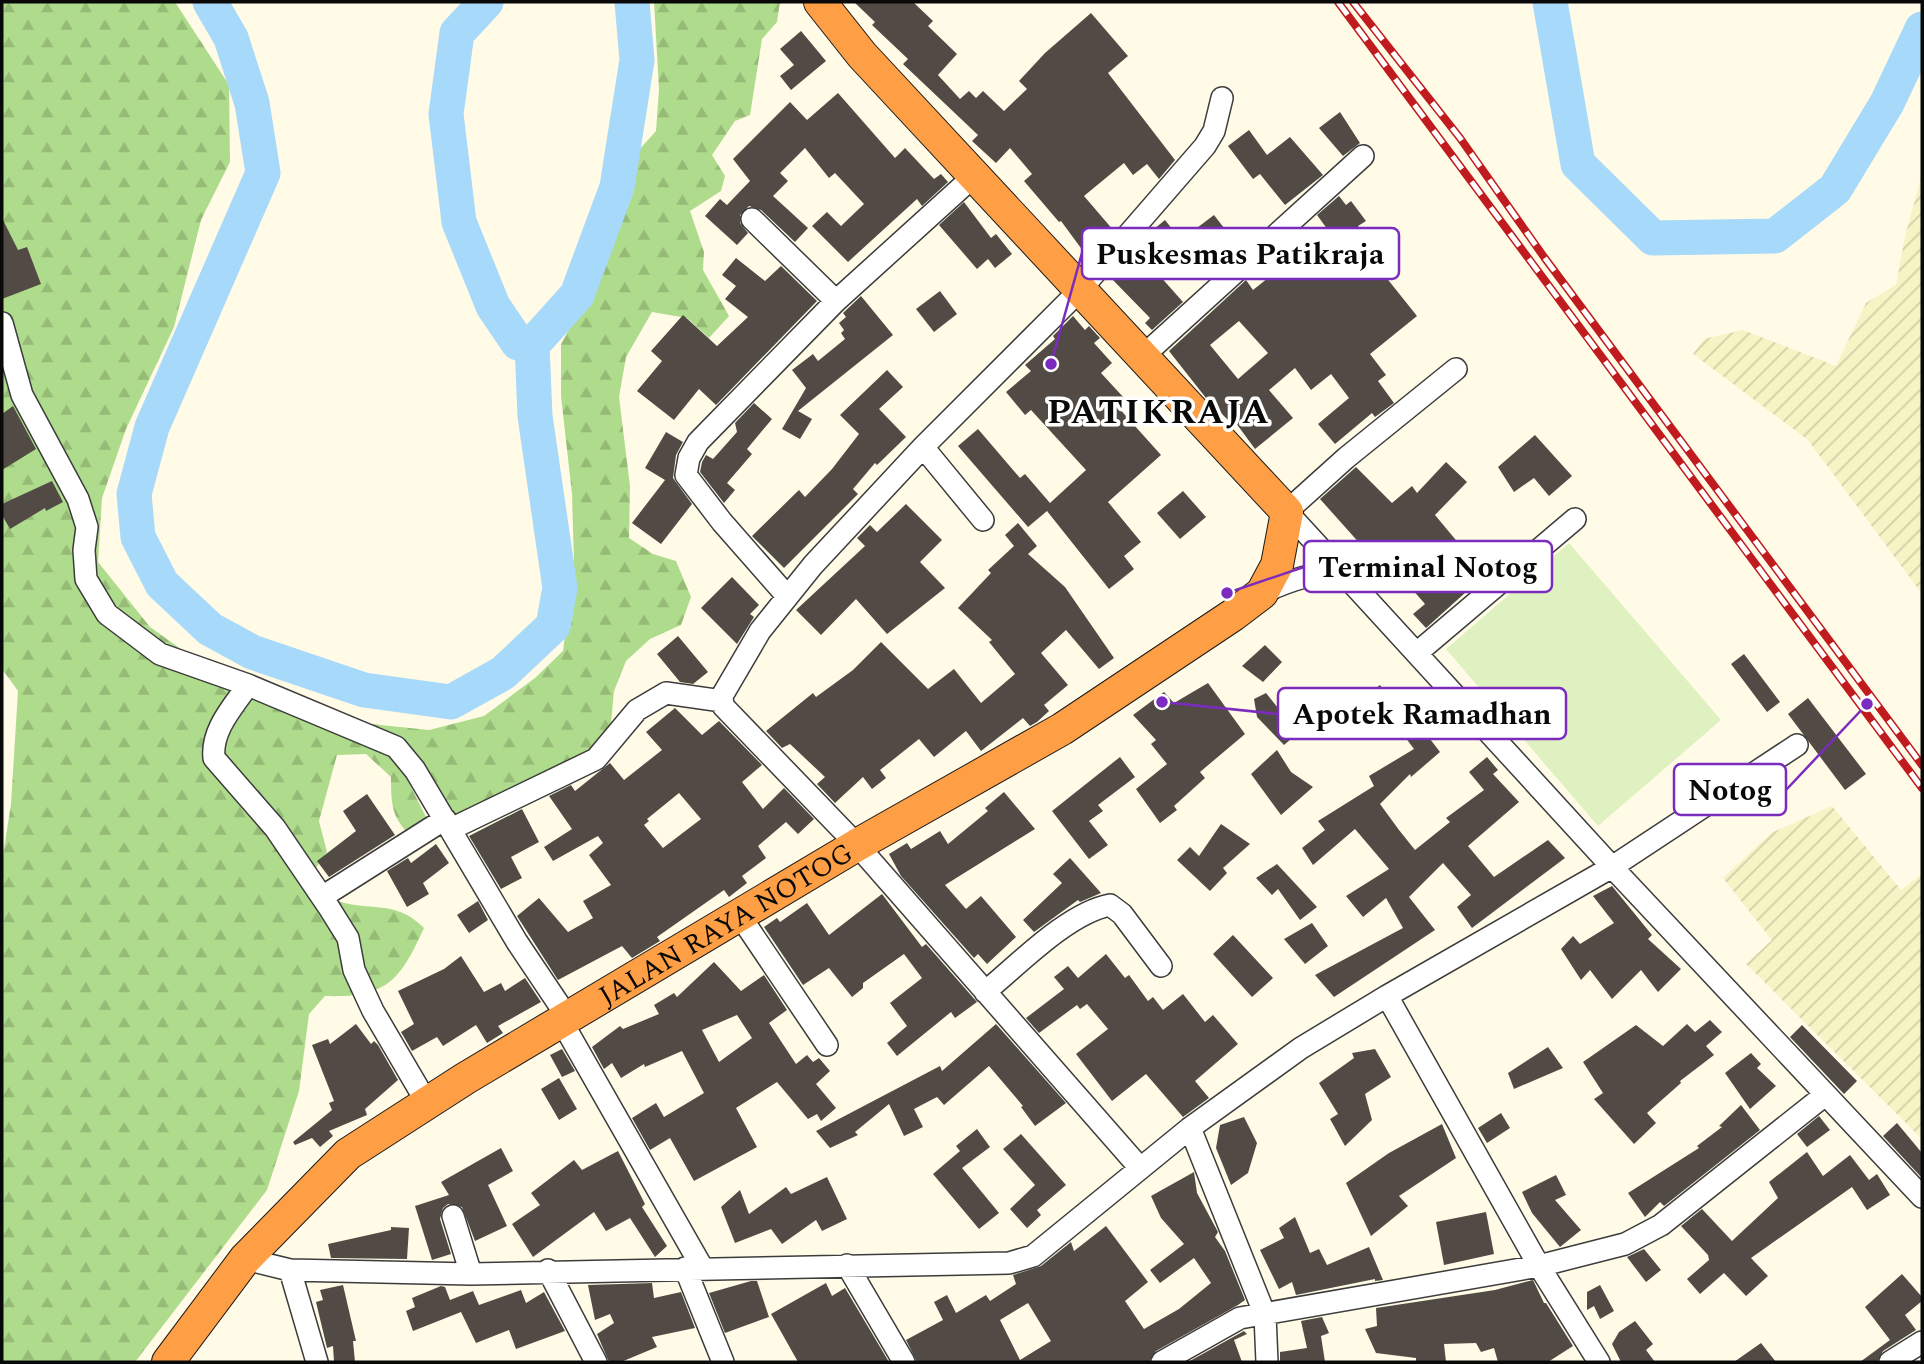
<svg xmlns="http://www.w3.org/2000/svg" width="1924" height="1364" font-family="Spectral,serif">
<defs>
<pattern id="farmland-furrows" width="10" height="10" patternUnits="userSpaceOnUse" patternTransform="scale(1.75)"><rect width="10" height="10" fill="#f6f3c5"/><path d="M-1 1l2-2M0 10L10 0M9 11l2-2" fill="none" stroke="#d2cfa8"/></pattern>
<pattern id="forest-firs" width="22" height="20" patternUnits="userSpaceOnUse" patternTransform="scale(1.75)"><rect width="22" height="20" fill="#afdc8c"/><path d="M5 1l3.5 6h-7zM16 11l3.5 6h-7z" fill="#95bb77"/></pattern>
</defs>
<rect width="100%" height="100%" fill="#fffbe6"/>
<path fill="url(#farmland-furrows)" d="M1922 174V594L1808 440 1693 354 1704 339 1743 330 1836 366 1866 303 1896 285 1905 236Z
M1832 806 1901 890 1922 874V1139L1746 964 1772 940 1723 878 1771 833Z"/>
<path fill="url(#forest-firs)" d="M2 2H175L229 85 230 162 201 220 174 327 126 429 102 498 98 562 150 627 206 667 294 716 429 730 484 716 535 678 563 651 574 562 572 494 561 396V344L586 298 638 151 656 131 659 89 654 2H780L777 22 762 39 750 115 735 121 712 155 725 176 721 191 690 211 704 252 703 270 729 316 709 338 687 318 652 312 626 357 619 397 630 486 629 538 653 554 676 561 691 597 681 625 650 639 626 661 614 691 611 723 596 759 451 829 414 770 405 775 434 833 418 843C393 820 391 811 391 777L366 754 337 755 319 821 327 852 306 882C314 887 322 894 330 898 365 914 394 897 424 928 400 980 388 998 325 996L309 1014 299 1091 267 1190 135 1362H2V862L11 804 18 691 2 669Z"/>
<path fill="#dff1c0" d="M1569 543 1721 720 1598 826 1446 649Z"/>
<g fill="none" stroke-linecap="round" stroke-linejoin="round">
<path stroke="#a7d9fa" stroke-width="35" d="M210 2 231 38 252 103 263 173 152 427 134 494 138 537 162 584 210 629 252 652 364 690 451 702 503 673 553 626 560 588 535 416 532 345 577 295 617 187 637 60 632 2
M486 2 457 33 446 114 459 222 493 306 518 343 532 345
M1550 2 1578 164 1653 238 1775 236 1835 189 1887 103 1922 29"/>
</g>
<path fill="#524b45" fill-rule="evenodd" d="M854 2H913L933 21 928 26 957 54 938 75 960 99 969 91 976 98 983 91 1004 111 1027 89 1019 81 1045 53 1091 13 1128 56 1108 73 1175 160 1159 179 1147 164 1133 175 1124 163 1084 196 1114 231 1089 259 1061 221 1059 222 1024 181 1032 174 1010 148 996 163 972 141 978 135 903 64 908 59 872 25 875 22Z
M801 31 826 61 791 90 780 76 794 65 780 49Z
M838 93 895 158 905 148 934 179 941 174 948 182 922 206 917 199 848 262 812 226 827 212 841 226 864 204 835 173 829 178 805 148 780 173 788 181 773 196 808 228 795 242 761 210 749 206 740 215V223L748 233 737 245 705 216 720 199 727 205 750 181 733 159 790 102 807 120Z
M1340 112 1360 143 1343 156 1319 128Z
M1249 130 1267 155 1290 137 1323 175 1285 205 1260 174 1253 179 1228 146Z
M1339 196 1346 205 1351 201 1366 221 1358 226 1371 242 1367 246 1389 273 1385 276 1417 316 1370 354 1386 375 1378 381 1394 403 1375 417 1372 413 1335 444 1318 424 1349 398 1331 374 1311 390 1295 368 1269 390 1293 418 1255 449 1233 419 1230 422 1206 398 1169 351 1246 280 1253 290 1294 257 1304 270 1339 245 1317 215ZM1239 321 1268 353 1238 379 1210 345Z
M964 202 991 238 996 234 1012 254 995 268 988 259 977 269 939 225Z
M1214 215 1241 250 1210 277 1187 247 1159 275 1183 302 1152 330 1145 323 1150 318 1109 276 1143 238 1165 220 1184 244 1181 240Z
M2 218 18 250 27 247 41 284 2 299Z
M736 258 765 281 781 266 817 301 716 405 699 389 674 420 637 391 662 361 651 351 683 315 717 346 748 317 725 299 736 286 722 275Z
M940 291 957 314 934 332 916 309Z
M861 296 893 335 798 411 812 419 800 439 782 429 806 388 792 370 813 354 818 361 845 339 841 333 844 330 839 323 846 317 843 313Z
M1073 316 1085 330 1089 326 1100 338 1094 343 1112 363 1101 373 1125 399 1117 406 1161 455 1108 502 1141 542 1124 556 1134 569 1109 589 1047 511 1028 527 958 446 978 429 1020 478 1025 474 1050 503 1086 470 1031 410 1025 415 1006 392 1031 371 1025 365 1055 339 1053 336Z
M887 370 903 387 879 409 906 437 877 465 875 463 853 489 858 494 784 568 752 536 799 490 805 497 832 469 859 434 840 415Z
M754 403 772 419 747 449 752 454 727 483 735 490 724 503 700 472 702 462 706 455 713 459 737 432 735 423Z
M13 406 36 449 2 470V414Z
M666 432 683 442 676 455 673 478 692 504 661 544 632 523 665 480 645 468Z
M1535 435 1572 476 1549 496 1534 478 1514 492 1498 467Z
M1446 462 1467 482 1435 515 1485 575 1426 628 1413 614 1425 604 1384 557 1371 569 1356 551 1362 546 1320 499 1356 467 1392 503 1412 486 1417 493Z
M52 481 63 502 46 511 45 508 10 529 2 515V504Z
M1183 491 1206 517 1180 539 1157 513Z
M906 504 942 540 920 562 945 588 887 634 856 599 821 635 796 610 865 546 857 538 870 525 877 532Z
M1018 523 1037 546 1028 554 1065 587 1114 658 1099 669 1066 630 1041 653 1068 685 1044 705 1049 711 1037 722 1030 726 1023 718 981 751 966 731 934 757 919 739 880 770 886 778 872 789 863 777 835 803 817 784 825 777 790 744 782 748 766 731 813 693 816 697 853 670 881 642 928 689 954 669 981 703 1015 674 989 642 992 640 958 608 991 573 988 570 1014 546 1005 535Z
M732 577 759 605 750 614 754 617 737 644 701 608Z
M678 636 708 672 693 684 680 682 657 654Z
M1265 645 1282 662 1263 682 1242 666Z
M1744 654 1780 702 1767 712 1731 664Z
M1208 683 1245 734 1200 772 1205 778 1174 806 1177 810 1160 823 1136 789 1167 764 1151 744 1156 740 1133 715 1164 692 1174 703Z
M1380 685 1397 708 1377 730 1351 708Z
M1266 693 1298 733 1284 745 1257 717 1254 699Z
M1437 696 1451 712 1427 735 1440 752 1411 777 1410 774 1380 804 1399 830 1415 850 1450 822 1446 818 1484 790 1469 772 1487 757 1498 770 1493 774 1519 802 1468 846 1494 877 1548 840 1565 858 1472 928 1457 907 1471 895 1443 863 1409 897 1435 930 1334 997 1315 975 1403 928 1386 898 1363 917 1346 896 1389 869 1355 829 1313 865 1302 848 1325 830 1318 821 1374 786 1369 776 1414 749 1399 729Z
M1808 698 1866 774 1845 790 1788 714Z
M675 708 702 735 719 721 762 765 742 782 763 809 784 788 814 819 798 834 786 822 758 846 766 858 742 876 747 883 729 897 724 890 657 937 660 941 632 958 622 946 558 980 517 916 539 898 568 932 593 918 583 901 611 885 589 855 603 843 598 836 553 861 544 847 572 829 549 796 571 785 575 791 610 763 624 780 662 750 646 732ZM679 793 701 819 663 848 644 825 649 821 647 819Z
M1277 750 1291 772 1313 787 1281 815 1251 774Z
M1120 757 1135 777 1098 805 1103 811 1089 821 1108 845 1089 859 1052 811Z
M1004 792 1035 829 945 885 966 909 981 896 1016 937 987 964 978 954 974 958 901 876 889 854 907 843 911 849 940 831 948 844 988 811 985 808Z
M367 794 395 835 329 877 317 861 356 831 343 811Z
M522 809 539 842 511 857 522 878 501 889 469 836Z
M1221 824 1250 844 1223 868 1227 873 1210 891 1177 860 1190 847 1199 856Z
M436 844 449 863 423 883 429 894 407 907 387 871 408 858 411 863Z
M1070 858 1101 893 1080 902 1078 900 1034 932 1023 920 1062 883 1053 874Z
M1277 864 1317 907 1300 920 1278 889 1272 895 1256 878Z
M1612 886 1652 935 1648 939 1681 969 1658 992 1641 970 1612 999 1590 970 1581 980 1561 949 1573 936 1580 944 1614 923 1593 896Z
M882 894 922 947 926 944 977 1002 955 1018 951 1012 897 1056 887 1043 907 1026 890 1003 922 978 904 954 863 983V988L852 997 829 968 803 985 764 927 777 918 780 922 807 903 829 935Z
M478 901 488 920 469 933 457 915Z
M1312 923 1328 946 1305 964 1284 939Z
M1233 935 1273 978 1252 997 1213 954Z
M1106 954 1125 978 1129 975 1148 1001 1153 997 1163 1010 1183 994 1205 1022 1213 1015 1238 1044 1195 1081 1209 1098 1183 1117 1146 1074 1112 1101 1076 1054 1108 1029 1087 1004 1080 1009 1077 1005 1039 1033 1026 1018 1064 989 1054 977 1068 966 1078 978Z
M461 956 484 992 501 983 505 991 525 978 541 1002 498 1026 503 1033 487 1043 476 1025 443 1046 437 1037 412 1051 401 1032 414 1024 398 991 444 969Z
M714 962 741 991 764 975 787 1010 769 1023 796 1064 807 1055 813 1062 819 1058 830 1071 816 1084 836 1108 821 1121 817 1114 808 1119 777 1082 736 1108 757 1147 694 1181 670 1138 650 1150 632 1118 656 1103 664 1117 704 1093 682 1051 645 1067 644 1064 621 1078 612 1063 604 1069 592 1047 620 1026 623 1029 659 1014 654 1005 674 993 677 997ZM737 1015 752 1038 719 1062 702 1030Z
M1710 1020 1722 1032 1706 1046 1714 1055 1680 1081 1681 1083 1647 1113 1656 1123 1634 1144 1594 1099 1603 1093 1583 1062 1636 1025 1663 1046 1687 1024 1695 1032Z
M356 1024 371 1044 374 1041 378 1045 398 1080 365 1109 367 1115 329 1131 333 1136 320 1147 312 1138 295 1145 293 1142 332 1110 329 1103 334 1101 312 1045 328 1039 330 1044Z
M996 1024 1066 1103 1035 1126 1021 1107 1023 1106 989 1066 944 1105 937 1097 914 1109 923 1127 904 1136 889 1104 855 1132 858 1135 830 1148 816 1131 940 1066 942 1071Z
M1802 1025 1857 1081 1844 1094 1790 1037Z
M1548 1047 1563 1068 1514 1089 1508 1073Z
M562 1049 575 1071 562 1077 550 1055Z
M1375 1049 1391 1077 1365 1094 1372 1120 1345 1146 1330 1119 1338 1114 1319 1083 1354 1058 1352 1053Z
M1751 1053 1761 1064 1757 1068 1776 1086 1750 1109 1725 1073Z
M559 1078 577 1109 559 1120 541 1089Z
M1741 1105 1760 1130 1664 1206 1660 1202 1645 1217 1628 1193 1699 1148 1697 1146 1722 1127 1719 1126Z
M1501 1113 1510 1128 1487 1143 1478 1128Z
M1819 1116 1830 1130 1807 1147 1797 1134Z
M1244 1117 1257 1143 1248 1173 1231 1185 1216 1148 1220 1125Z
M1897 1123 1922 1153V1178L1883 1136Z
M1442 1124 1456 1158 1399 1196 1408 1206 1371 1236 1346 1183 1389 1153Z
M977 1129 990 1147 962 1168 999 1213 979 1229 933 1174 960 1151 956 1146Z
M1021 1134 1066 1185 1037 1210 1041 1215 1027 1228 1010 1209 1035 1185 1003 1149Z
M501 1148 513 1171 488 1185 507 1226 475 1241 462 1207 448 1204 443 1208 440 1219 451 1254 432 1260 415 1206 449 1195 441 1182Z
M618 1151 645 1204 642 1207 667 1246 655 1257 630 1218 606 1231 594 1212 533 1257 512 1224 540 1205 531 1193 574 1160 582 1170Z
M1807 1152 1823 1176 1850 1155 1869 1180 1877 1174 1890 1195 1867 1210 1852 1187 1751 1258 1768 1276 1746 1296 1724 1273 1700 1294 1687 1279 1709 1260 1708 1255 1681 1226 1702 1209 1732 1241 1778 1198 1769 1182Z
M1194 1172 1197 1193 1218 1232 1215 1237 1225 1251 1245 1300 1238 1305 1156 1351 1149 1362H917L906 1340 943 1320 934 1302 947 1295 956 1313 986 1295 990 1301 1016 1284 1013 1275 1041 1266 1071 1242 1074 1251 1106 1226 1148 1282 1125 1301 1144 1329 1179 1309 1211 1283 1194 1258 1160 1283 1150 1270 1184 1244 1161 1218 1151 1196ZM1028 1303 1051 1341 1020 1360 1000 1320Z
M1556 1175 1566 1195 1555 1200 1581 1230 1560 1247 1532 1213 1522 1192Z
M827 1177 847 1219 822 1231 816 1220 782 1244 771 1229 735 1243 721 1207 740 1190 749 1214 786 1187 791 1194Z
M1486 1212 1494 1254 1444 1265 1436 1222Z
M1295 1217 1310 1253 1319 1249 1327 1265 1369 1247 1383 1280 1375 1281V1279L1296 1295 1292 1282 1279 1289 1260 1250 1284 1238 1279 1228Z
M391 1227 409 1228 407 1259 331 1258 328 1244 391 1230Z
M1644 1249 1661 1270 1646 1282 1627 1257Z
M1902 1274 1922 1297V1301L1905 1315 1916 1330 1883 1351 1877 1362H1860L1890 1340 1865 1307Z
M1533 1280 1544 1303H1546L1573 1346 1548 1362H1498L1494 1348 1481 1352 1476 1343 1444 1344 1446 1362H1416V1358L1376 1353 1365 1329 1377 1326 1376 1308 1495 1290Z
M751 1281H757L769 1317 725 1333 709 1293Z
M652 1283 654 1298 681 1292 695 1328 652 1337 657 1347 621 1362H609L597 1334 614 1323 610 1314 595 1320 588 1285Z
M826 1283 832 1296 845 1288 889 1362H798L771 1314Z
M343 1285 356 1341H353L355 1362H334L333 1346 327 1348 316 1302 323 1300 320 1290Z
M1600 1285 1614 1311 1600 1319 1594 1306 1587 1310V1292Z
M441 1286 445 1287 450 1300 473 1291 479 1305 521 1290 526 1303 544 1292 565 1331 516 1349 509 1330 476 1343 461 1312 413 1331 406 1311 415 1307 412 1298Z
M1322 1317 1329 1333 1321 1336 1325 1362H1280V1352L1307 1348 1301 1321Z
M1635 1321 1653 1344 1646 1350 1655 1362H1621L1612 1344 1619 1332Z
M1244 1331 1247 1334 1234 1340 1242 1362H1188Z
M1761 1343 1776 1362H1734Z"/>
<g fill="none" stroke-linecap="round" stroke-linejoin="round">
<g stroke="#3c3c3c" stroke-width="24">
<path id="minor" d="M752 219 836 301
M2 323 22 395 78 499 87 527 84 550 86 579 107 614 160 654 248 685 396 747 415 770 517 942 568 1018
M1143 356 1363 156
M923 447 983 520
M1286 512 1346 458 1456 369
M1287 512 1612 867 1922 1197
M1262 593C1290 580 1315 571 1346 574
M787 596 722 522 686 475 689 458 698 442 836 301 974 176
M1418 652 1575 519
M248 685C233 707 211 730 214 758L275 828 328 906 348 938 354 970 373 1011 427 1103
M451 829 596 759 637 710 666 693 722 701
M322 897 445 819
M740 916 827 1045
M985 992C1019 964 1068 913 1110 905L1122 914 1161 966
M1387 996 1539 1266 1599 1362
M562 1022 703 1269
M1190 1128 1265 1315 1267 1362
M1140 1168 857 845 723 706 722 696 760 631 813 565 923 447 1081 289 1205 146 1214 131 1222 98
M453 1216 471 1274
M245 1259 290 1270 471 1274 1009 1263 1033 1256 1190 1128 1301 1048 1387 996 1612 867 1797 745
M847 1265 904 1362
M685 1268 723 1362
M290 1270 317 1362
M548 1270 596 1362
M1162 1362 1240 1318 1539 1266 1625 1244 1661 1225 1825 1095
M1890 1362 1922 1342"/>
</g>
<g stroke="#1a1a1a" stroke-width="34">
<g id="highway">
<path id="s1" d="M168 1362 245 1259 348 1154 466 1078 857 845 1062 729 1233 615 1262 593 1277 565 1287 512 862 55 820 2"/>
</g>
</g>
<use href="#minor" stroke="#fff" stroke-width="21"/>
<use href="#highway" stroke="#fe9e45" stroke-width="32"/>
<g stroke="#c01b1f" stroke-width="8">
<path id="rail" d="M1338 2 1922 788
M1353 2 1460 138 1544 257 1922 765"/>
</g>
<use href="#rail" stroke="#fff" stroke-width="5" stroke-dasharray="16" stroke-linecap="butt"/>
</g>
<g text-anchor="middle" stroke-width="7" stroke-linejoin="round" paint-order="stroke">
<g font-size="28" fill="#090909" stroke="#fff">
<text dy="10" stroke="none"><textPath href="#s1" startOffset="718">JALAN RAYA NOTOG</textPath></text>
</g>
<g font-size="35" font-weight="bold" letter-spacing="2" fill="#090909" stroke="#fff">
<text x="1159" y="423">PATIKRAJA</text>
</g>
</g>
<path fill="none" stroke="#7b2cbf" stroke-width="2.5" d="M1051 364L1082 253M1227 593L1304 567M1162 702L1278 714M1867 704L1786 790"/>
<g fill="#7b2cbf" stroke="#fff" stroke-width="2.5">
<circle cx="1051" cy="364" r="7"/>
<circle cx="1227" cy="593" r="7"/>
<circle cx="1162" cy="702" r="7"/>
<circle cx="1867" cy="704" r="7"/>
</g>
<g fill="#fff" stroke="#7b2cbf" stroke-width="2.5">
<rect x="1082" y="228" width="317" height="51" rx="7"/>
<rect x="1304" y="541" width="248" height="51" rx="7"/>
<rect x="1278" y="688" width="288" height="51" rx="7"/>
<rect x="1674" y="764" width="112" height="51" rx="7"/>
</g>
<g font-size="30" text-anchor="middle" font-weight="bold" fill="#090909">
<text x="1240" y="264">Puskesmas Patikraja</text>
<text x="1428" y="577">Terminal Notog</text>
<text x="1422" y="724">Apotek Ramadhan</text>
<text x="1730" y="800">Notog</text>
</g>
<rect width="1924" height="1364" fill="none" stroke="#090909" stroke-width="7"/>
</svg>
